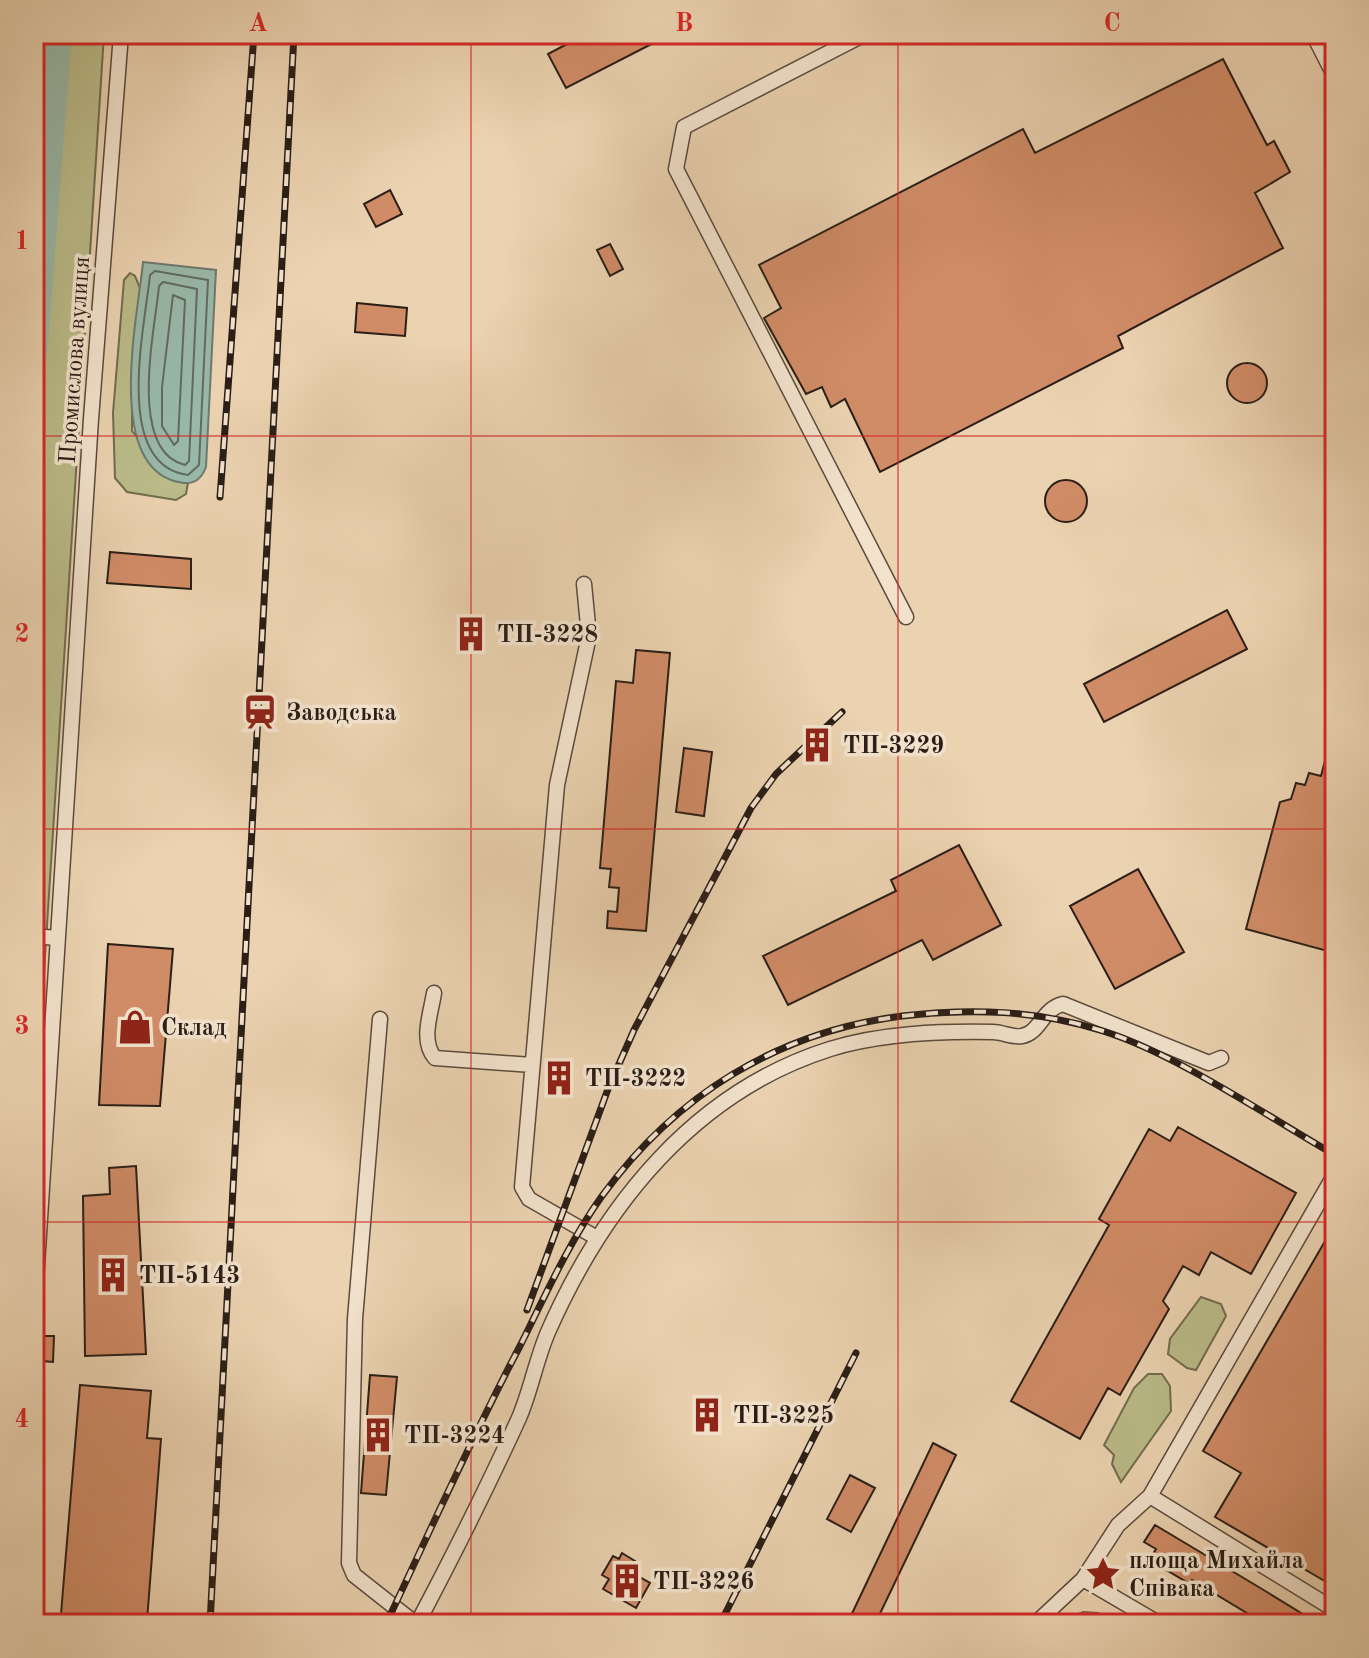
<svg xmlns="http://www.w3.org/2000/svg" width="1369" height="1658" font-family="'Old Standard TT',serif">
<rect width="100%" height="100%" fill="#ebd2b0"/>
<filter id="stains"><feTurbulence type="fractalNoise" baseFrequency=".0025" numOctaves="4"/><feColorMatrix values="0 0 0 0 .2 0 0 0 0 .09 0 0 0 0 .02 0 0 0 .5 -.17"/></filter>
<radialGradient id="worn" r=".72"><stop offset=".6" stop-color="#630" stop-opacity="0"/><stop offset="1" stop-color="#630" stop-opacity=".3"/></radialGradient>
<path fill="#babb89" stroke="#726c50" stroke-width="2" d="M34 34H104L34 1129Z
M130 273 135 276 141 291 132 386V431L174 481 188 483 186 494 176 500 127 492 115 478 113 413 124 280Z
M1201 1297 1221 1304 1226 1316 1196 1370 1187 1368 1168 1354 1170 1339Z
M1148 1374H1162L1170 1386 1171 1411 1121 1482 1112 1464 1114 1455 1104 1445 1134 1388Z
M1083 1612 1098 1613 1124 1624H1054Z"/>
<path fill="#99b8a8" stroke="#6d7a6e" stroke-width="2" d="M143 262 216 270 206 467C202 478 195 484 184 483 102 474 138 316 143 262Z"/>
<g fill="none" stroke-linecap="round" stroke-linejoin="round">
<path stroke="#626b60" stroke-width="2" d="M155 271 208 280 199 465 188 475C112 465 145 327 150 275Z
M163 282 197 289 189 461 185 465C127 451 155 330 159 286Z
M173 295 185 300 178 441 174 445 162 426V387Z"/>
<path stroke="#99b8a8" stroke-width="26" d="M34 354 59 34"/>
</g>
<path fill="#d08c67" stroke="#2a1e17" stroke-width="2" d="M586 34H671L566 88 548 54Z
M1223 59 1267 145 1274 141 1290 172 1255 193 1283 248 1118 336 1123 348 880 472 845 399 831 407 822 387 806 394 764 318 781 308 759 265 1023 129 1035 153Z
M390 190 402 214 376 227 364 204Z
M610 244 623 269 610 276 597 250Z
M357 303 407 308 405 336 355 332Z
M1227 383a20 20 0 1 1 40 0a20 20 0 1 1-40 0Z
M1045 501a21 21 0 1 1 42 0a21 21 0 1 1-42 0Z
M110 552 191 559V589L107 583Z
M1227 610 1247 649 1104 722 1084 684Z
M466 626H477L476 643 465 642Z
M636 650 670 653 646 931 607 928 608 911 617 912 619 888 609 887 611 869 600 868 616 681 633 683Z
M1331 738 1335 739V953L1246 929 1280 802 1291 799 1296 783 1305 785 1309 773 1321 776Z
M684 748 712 752 704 816 676 812Z
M959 845 1001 925 933 960 922 940 788 1005 763 956 896 891 891 880Z
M1138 869 1184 952 1115 989 1070 906Z
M108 944 173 949 160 1106 99 1105Z
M549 1063 571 1064 570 1093 548 1092Z
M1178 1127 1296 1193 1251 1274 1211 1252 1199 1275 1183 1266 1163 1301 1169 1309 1120 1395 1108 1388 1080 1439 1011 1401 1109 1225 1099 1219 1149 1129 1170 1141Z
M136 1166 146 1354 85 1356 83 1196 110 1194 109 1168Z
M1335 1224V1587L1215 1517 1241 1473 1203 1451Z
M43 1336H54L53 1362 42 1361Z
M370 1375 397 1377 386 1495 361 1493Z
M80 1385 151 1391 147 1438 161 1439 147 1621 61 1614Z
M707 1400 720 1406 708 1430 695 1423Z
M933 1443 956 1455 875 1624H847Z
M850 1475 875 1488 851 1532 827 1519Z
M1155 1525 1257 1586 1319 1624H1265L1192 1580 1190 1584 1163 1568 1166 1564 1152 1556 1156 1549 1144 1542Z
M622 1553 635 1561 629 1571 650 1583 636 1608 603 1589 609 1579 602 1575 613 1556 619 1559Z"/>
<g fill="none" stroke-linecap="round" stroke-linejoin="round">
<g stroke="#5a4b3d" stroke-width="17">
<path id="minor" d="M865 34 684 127 676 169 906 617
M1313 34 1335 77
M584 584 589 636 557 785 522 1187 529 1199 597 1238
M34 936 57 938
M434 993C431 1013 420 1041 435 1058L532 1065
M380 1019 355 1319 349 1563 354 1575 416 1624
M34 1313 91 419 121 34
M1150 1496 1335 1610
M1083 1579 1160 1624
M417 1624C453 1556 487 1488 519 1418 531 1390 536 1360 548 1332 604 1205 694 1092 830 1049 881 1033 940 1031 993 1032 1002 1032 1014 1038 1022 1036 1040 1033 1042 1009 1063 1004L1209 1063 1221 1058
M1035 1624 1083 1579 1118 1525 1150 1496 1335 1174"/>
</g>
<use href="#minor" stroke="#f2e2cc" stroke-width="14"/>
<g stroke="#2a1e17" stroke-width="7">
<path id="rail" d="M220 497 254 34
M527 1310 608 1089 634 1030 751 808 776 774 842 712
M210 1624 294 34
M386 1624C430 1531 472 1437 520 1346 545 1296 569 1242 602 1196 676 1095 777 1032 902 1016 972 1008 1036 1010 1103 1031 1176 1054 1267 1116 1335 1155
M720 1624 856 1353"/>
</g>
<use href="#rail" stroke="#f2e2cc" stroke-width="4" stroke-dasharray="12" stroke-linecap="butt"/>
</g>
<path fill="none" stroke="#d62828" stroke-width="2" stroke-opacity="0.55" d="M471 34V1624M898 34V1624M34 436H1335M34 829H1335M34 1222H1335"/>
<defs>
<g id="building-bare" transform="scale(2.76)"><path d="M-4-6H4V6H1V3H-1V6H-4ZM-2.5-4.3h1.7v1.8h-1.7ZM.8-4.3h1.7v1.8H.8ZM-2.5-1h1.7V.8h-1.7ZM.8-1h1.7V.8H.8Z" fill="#8f2418" stroke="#f2e2cc" stroke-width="2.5" paint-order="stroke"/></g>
<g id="station-bare" transform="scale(2.76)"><path d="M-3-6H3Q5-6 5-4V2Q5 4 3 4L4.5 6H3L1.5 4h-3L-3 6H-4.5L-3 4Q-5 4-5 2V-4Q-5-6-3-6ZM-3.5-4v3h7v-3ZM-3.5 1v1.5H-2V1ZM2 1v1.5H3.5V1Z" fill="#8f2418" stroke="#f2e2cc" stroke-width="2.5" paint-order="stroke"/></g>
<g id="shop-bare" transform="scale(2.76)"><path d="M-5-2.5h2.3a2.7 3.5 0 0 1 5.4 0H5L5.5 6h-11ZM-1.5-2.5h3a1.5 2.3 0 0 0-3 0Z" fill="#8f2418" stroke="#f2e2cc" stroke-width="2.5" paint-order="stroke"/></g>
<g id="sight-bare" transform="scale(2.76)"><path d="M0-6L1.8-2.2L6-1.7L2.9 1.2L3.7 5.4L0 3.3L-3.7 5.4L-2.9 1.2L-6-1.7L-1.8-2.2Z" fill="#8f2418" stroke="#f2e2cc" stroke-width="2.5" paint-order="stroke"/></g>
</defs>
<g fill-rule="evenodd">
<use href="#building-bare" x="471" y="634"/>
<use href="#station-bare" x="260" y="712"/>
<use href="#building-bare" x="817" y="745"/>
<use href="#shop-bare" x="135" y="1027"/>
<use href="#building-bare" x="559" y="1078"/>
<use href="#building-bare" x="113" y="1275"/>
<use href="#building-bare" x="707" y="1415"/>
<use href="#building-bare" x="378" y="1435"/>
<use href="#sight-bare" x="1103" y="1574"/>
<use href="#building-bare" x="627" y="1581"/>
</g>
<g text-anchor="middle" stroke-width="7" stroke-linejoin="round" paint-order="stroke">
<g font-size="24" fill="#2a1e17" stroke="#f2e2cc">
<text transform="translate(74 360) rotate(-86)" y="8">Промислова вулиця</text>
</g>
<g font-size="24" font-weight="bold" fill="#2a1e17" stroke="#f2e2cc" text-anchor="start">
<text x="497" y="642">ТП-3228</text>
<text x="286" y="720">Заводська</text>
<text x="843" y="753">ТП-3229</text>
<text x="161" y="1035">Склад</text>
<text x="585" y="1086">ТП-3222</text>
<text x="139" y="1283">ТП-5143</text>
<text x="733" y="1423">ТП-3225</text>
<text x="404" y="1443">ТП-3224</text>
<text x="1129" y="1568">площа Михайла<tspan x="1129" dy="28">Співака</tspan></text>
<text x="653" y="1589">ТП-3226</text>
</g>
</g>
<rect width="1369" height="1658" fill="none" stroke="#ebd2b0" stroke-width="88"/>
<rect x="44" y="44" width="1281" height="1570" fill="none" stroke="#d62828" stroke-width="3"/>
<g font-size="26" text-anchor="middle" font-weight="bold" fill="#d62828">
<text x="258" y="31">A</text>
<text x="684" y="31">B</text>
<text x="1112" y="31">C</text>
<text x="22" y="249">1</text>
<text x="22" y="642">2</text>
<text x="22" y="1034">3</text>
<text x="22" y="1427">4</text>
</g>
<rect width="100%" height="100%" filter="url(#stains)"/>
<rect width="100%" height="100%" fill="url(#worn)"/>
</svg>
